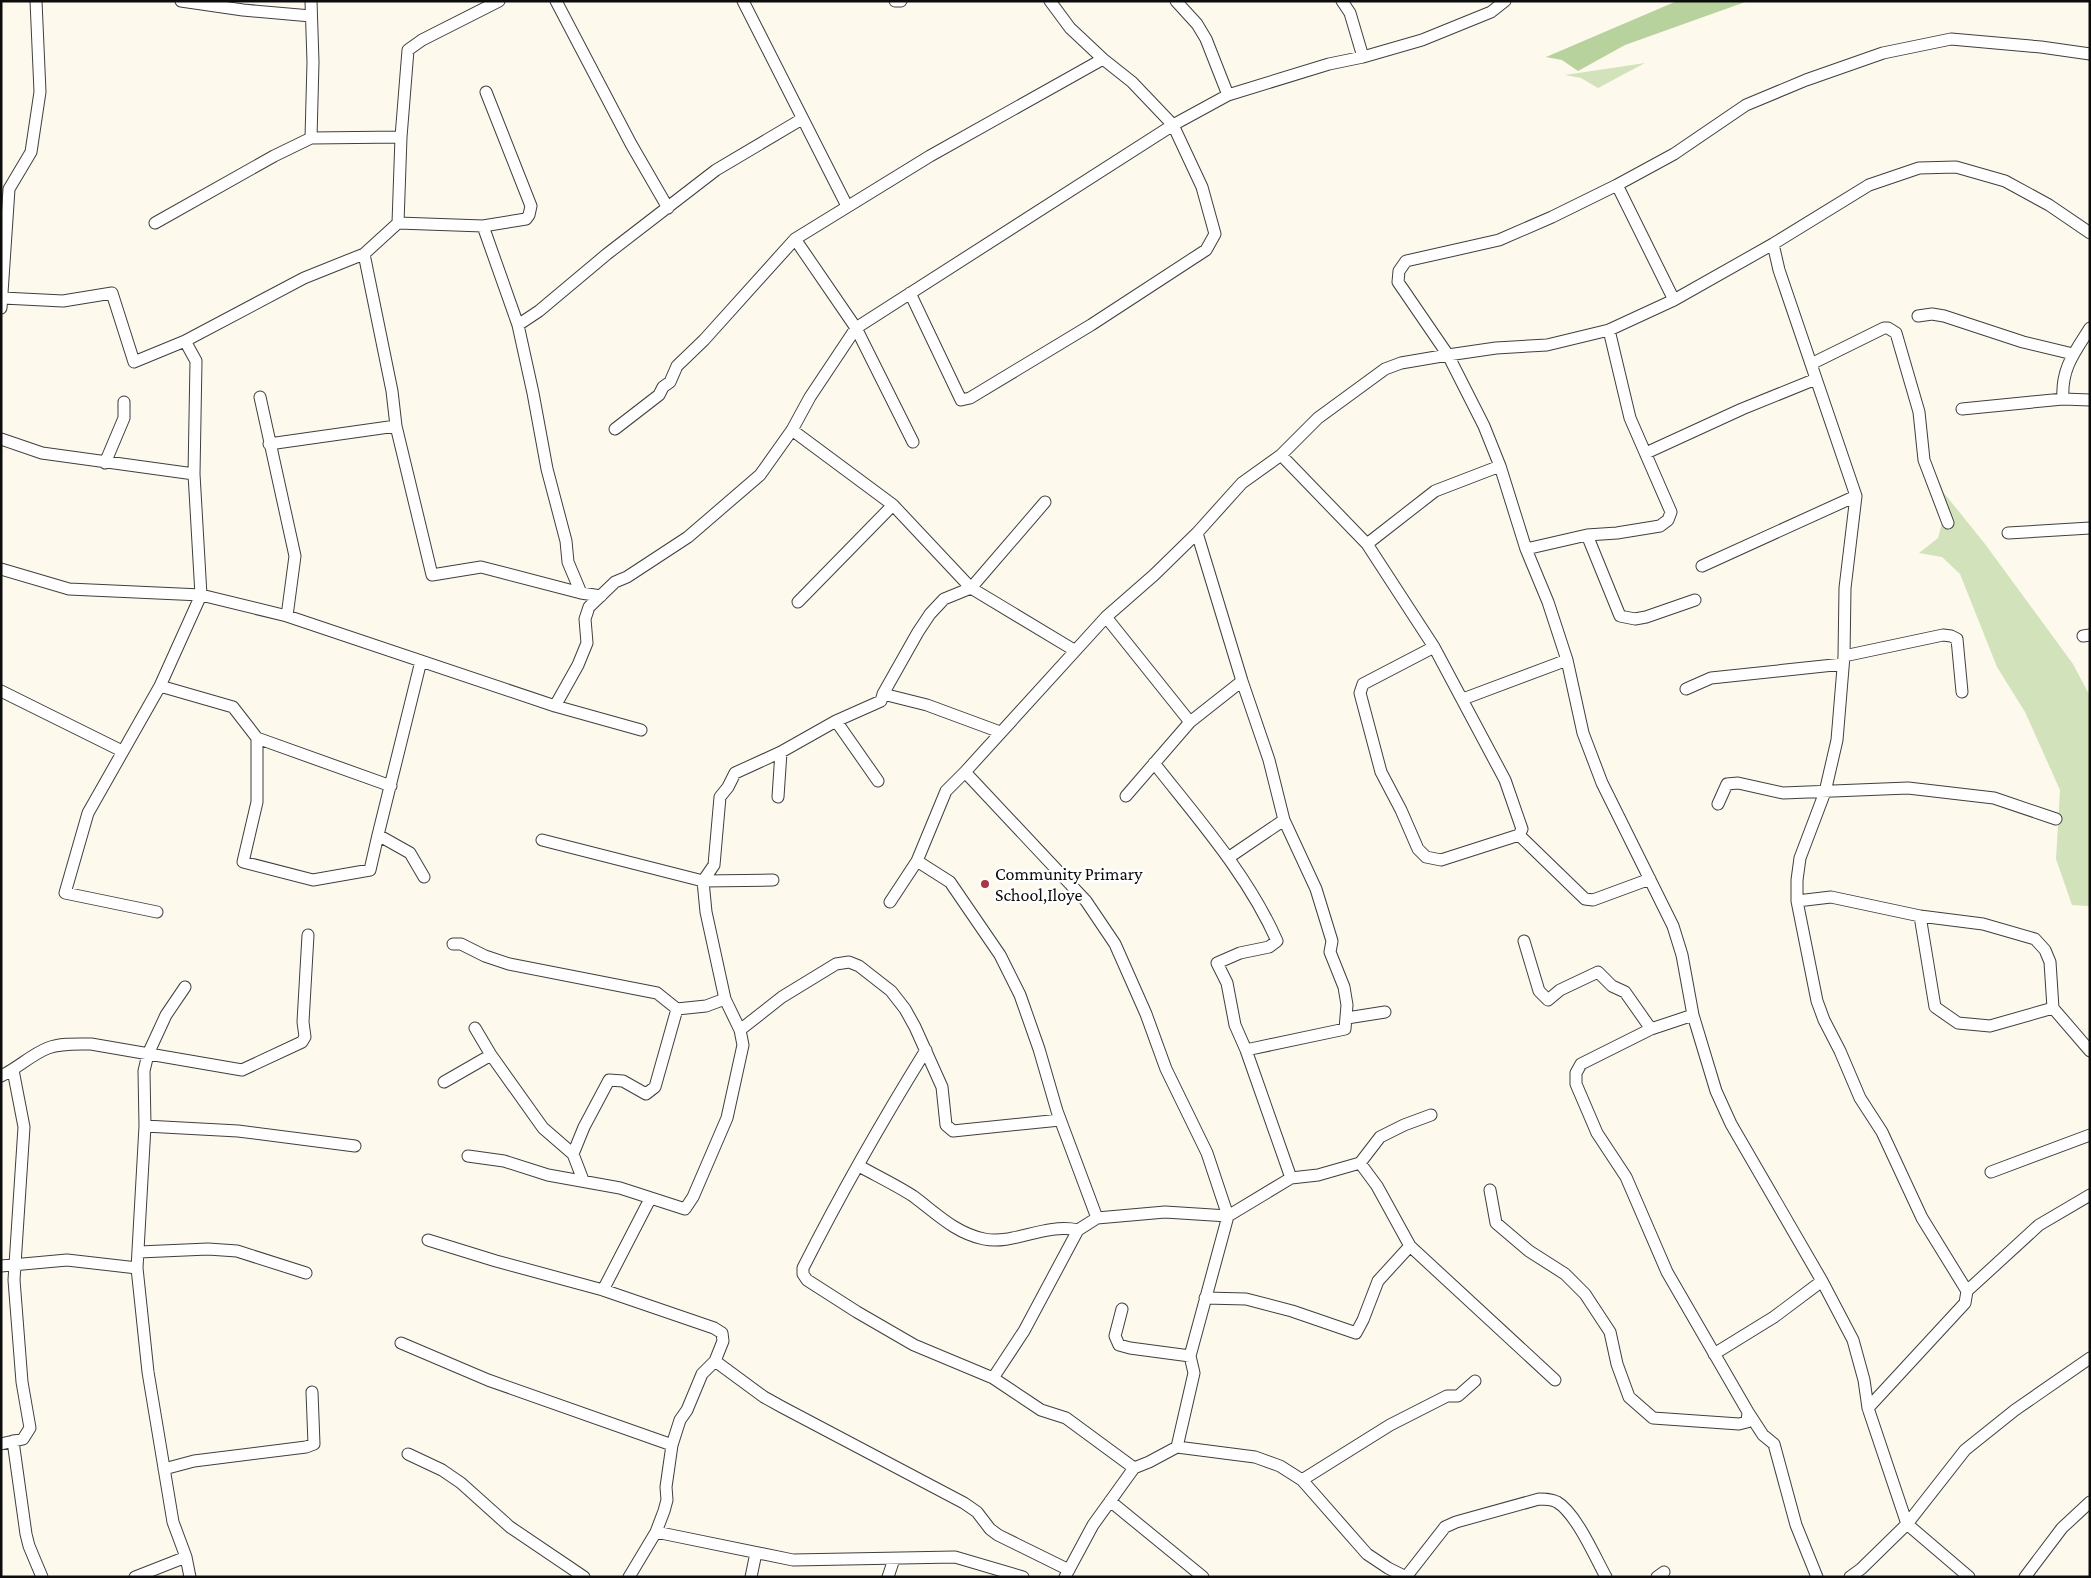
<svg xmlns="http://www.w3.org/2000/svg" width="2091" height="1578" font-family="'Crimson Pro',serif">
<rect width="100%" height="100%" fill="#fdf9ed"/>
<path fill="#d2e3bb" d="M1645 63 1598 88 1581 78 1565 75Z
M1930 461 1944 493 1985 544 2073 664 2090 696V909L2088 906 2072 905 2056 859 2060 790 2025 712 1997 667 1960 574 1942 557 1919 553 1938 538 1945 512Z"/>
<path fill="#b7d29c" d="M1677 1H1748L1625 45 1578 71 1562 60 1546 57Z"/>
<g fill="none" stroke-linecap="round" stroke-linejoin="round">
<g stroke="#3f3f3f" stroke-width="13">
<path id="minor" d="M181 1 243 10 311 16
M311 1 313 62 311 138
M556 1 631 144 668 208
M743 1 847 206
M895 1H901
M1176 1 1197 24 1206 39 1228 95
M1342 1 1350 13 1363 57
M1617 185 1674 300
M155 223 274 156 311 138 401 137
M398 223 483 226 518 325 533 393 547 469 566 541 568 562 581 593
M483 226 526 219 529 215 531 206 486 92
M795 239 856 328 913 442
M1773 244 1779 270 1856 496 1845 588 1844 656 1837 740 1825 792 1800 858 1797 880V901L1817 1001 1824 1020 1840 1051 1860 1098 1882 1132 1922 1218 1967 1291
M364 254 392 391 396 426 432 575 481 567 581 593 601 596
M910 293 961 400 970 398 1091 325 1206 250 1215 234 1202 187 1173 125 1132 82 1103 59 1070 28 1050 1
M3 298 63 301 112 293 134 362 185 341
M1 308 9 189 31 152 40 92 36 1
M1918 316 1932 314 1944 316 2023 342 2073 354
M518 325 539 311 607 254 716 170 802 119
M1811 364 1884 328H1888L1896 333 1919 412 1924 460 1948 523
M260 397 295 556 287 616
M2063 399C2061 369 2074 353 2090 328
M1962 409 2063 399 2090 400
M615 429 659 395 663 387 670 382 677 366 704 340 795 239 930 156 1103 59
M792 430 893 505 971 588 1074 650
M1 439 42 453 194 474
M269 444 396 426
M1646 453 1742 409 1816 379
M1281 455 1367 544 1434 647 1505 780 1522 829 1519 835 1441 860 1426 857 1418 849 1401 810 1381 772 1360 693 1363 684 1434 647
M105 463 124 418V402
M1197 533 1242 681 1269 760 1284 820 1316 889 1332 941 1330 952 1344 987 1347 1005 1345 1029 1246 1050
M2008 533 2090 528
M1587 535 1620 616 1635 619 1646 617 1695 600
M1367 544 1435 491 1500 466
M1526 549 1587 535 1617 533 1660 526 1668 520 1671 512 1630 418 1609 330
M1702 566 1856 496
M1 569 69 589 201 595 287 616 555 706 641 730
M798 602 893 505
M1106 617 1190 722
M2083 636 2090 635
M1844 656 1943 635 1951 636 1957 639 1962 692
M421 661 378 835 410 853 424 877
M1686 689 1711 678 1843 664
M1 691 122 751
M883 694 918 632 930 614 944 599 971 588 1045 502
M1463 699 1567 660
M555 706 578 665 587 643 585 619 589 607 615 582 627 577 688 537 760 475 792 430 810 397 856 328 1173 125 1228 95 1329 64 1363 57 1422 40 1491 12 1505 1
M836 721 878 781
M257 738 391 786
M1154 763C1198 819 1248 875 1277 941L1269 947 1240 953 1217 963 1227 983 1235 1025 1246 1050 1291 1178
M965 772 1086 901 1115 944 1146 1014 1166 1069 1207 1153 1228 1216 1190 1356 1194 1373 1177 1447
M1126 796 1190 722 1242 681
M778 797 781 752
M1718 804 1727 784 1738 783 1783 793 1908 788 1994 798 2056 819
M378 835 370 870 313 880 243 862 257 802V738L233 707 160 686 201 595 194 474 196 361 185 341 304 278 364 254 398 223 401 137 408 50 422 40 499 1
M1519 835 1585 899 1593 900 1650 879
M542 840 703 881 773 880
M1228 858 1284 820
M917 861 950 882 1000 955 1020 995 1039 1049 1057 1111 1097 1218
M1797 901 1831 897 1920 916 1983 924 2035 939 2045 950 2050 962 2053 1008 2090 1051
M890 902 917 861 946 791 965 772 1106 617 1154 575 1197 533 1242 483 1281 455 1318 418 1385 369 1401 363 1448 355 1496 348 1547 345 1609 330 1674 300 1773 244 1869 185 1919 168 1956 167 2005 181 2049 205 2090 233
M157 912 65 893 88 813 160 686
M1920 916 1935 1007 1958 1023 1990 1026 2053 1008
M1524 941 1539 991 1548 1000 1560 990 1598 972 1612 986 1625 992 1651 1029
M453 944H461L485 956 509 964 657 993 677 1009 706 1006 725 999
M185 987 166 1015 148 1054 144 1071 145 1126 137 1268 148 1372 173 1522 186 1557 190 1577
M1693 1015 1651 1029 1581 1064 1576 1073V1084L1597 1133 1626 1177 1667 1272 1748 1412 1763 1435 1774 1444 1796 1525 1817 1577
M1347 1018 1385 1012
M475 1028 491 1055 543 1128 573 1154
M740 1030 782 997 836 964 849 962 859 966 891 991 905 1009 915 1027 942 1087 946 1125 953 1131 1060 1120
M926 1050C882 1121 841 1193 803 1268V1274L807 1280 857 1312 914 1345 993 1378 1041 1410 1066 1418 1134 1468
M1 1076C18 1068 32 1054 48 1048 61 1043 78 1044 91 1044L242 1070 302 1042 305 1037 303 1022 308 935
M444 1082 491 1055
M1431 1115 1404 1125 1380 1137 1360 1163 1377 1186 1410 1246 1555 1380
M145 1126 238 1131 355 1146
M468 1156 504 1161 548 1175 620 1188 685 1209 693 1197 727 1118 743 1045 740 1030 725 999 706 912 703 881 714 865 720 797 728 787 735 773 781 752 836 721 881 701 883 694 927 705 1000 732
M859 1166C877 1176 896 1185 913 1196 936 1213 955 1233 984 1239 1014 1245 1044 1223 1078 1230
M1991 1172 2090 1135
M583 1180 573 1154 584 1127 609 1080 623 1081 646 1094 655 1087 677 1009
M1490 1190 1496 1223 1529 1251 1565 1274 1585 1294 1610 1332 1617 1364 1629 1397 1653 1418 1739 1424 1747 1422 1748 1412
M428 1240 496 1261 603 1290 714 1328 722 1333 723 1341 715 1361 702 1374 687 1410 680 1420 672 1445 666 1487 667 1500 664 1511 656 1532 629 1577
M139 1252 208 1249 237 1251 306 1273
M1 1266 67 1260 137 1268
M603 1290 650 1199
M1205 1298 1246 1299 1292 1311 1356 1333 1363 1320 1378 1281 1410 1246
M1122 1309 1115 1336 1119 1345 1130 1348 1190 1356
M401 1343 488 1380 672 1445
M1714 1354 1774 1317 1822 1281
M715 1361 764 1397 782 1407 964 1503 977 1512 990 1529 998 1535 1069 1570
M993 1378 1024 1331 1078 1230 1097 1218 1165 1212 1228 1216 1291 1178 1318 1175 1360 1163
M1868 1408 1965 1303 1967 1291 2039 1225 2090 1195
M13 1441 26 1534 29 1546 42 1577
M1 1444 23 1439 30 1428 22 1382 14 1280 24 1127 13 1070
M408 1454 442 1470 461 1483 510 1527 584 1577
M164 1469 194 1461 306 1447 314 1444 312 1392
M1302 1480 1390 1425 1447 1396H1458L1475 1381
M1110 1501 1203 1577
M656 1532 793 1560 955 1557 1023 1577
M135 1577 186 1557
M751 1577 756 1553
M888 1577 894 1559
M1065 1577 1093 1525 1134 1468 1149 1462 1177 1447 1255 1457 1280 1466 1302 1480 1367 1554 1388 1568 1406 1577
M1406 1577 1445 1527 1456 1522 1539 1499C1546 1499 1551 1499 1557 1502 1576 1513 1595 1557 1606 1577
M1657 1577 1664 1572
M1850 1577 1861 1569 1907 1524 1965 1450 2015 1410 2090 1358
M1969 1577 1907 1524 1868 1408 1864 1380 1853 1340 1822 1281 1731 1124 1716 1091 1693 1015 1682 955 1673 926 1602 783 1583 733 1567 660 1548 602 1526 549 1500 466 1484 426 1448 355 1398 282 1399 271 1406 261 1499 240 1552 217 1617 185 1674 154 1746 105 1806 80 1883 53 1951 39 2041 47 2090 54
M2025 1577 2062 1528 2090 1502"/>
</g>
<use href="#minor" stroke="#fff" stroke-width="11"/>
</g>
<circle fill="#ab3540" stroke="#fff" stroke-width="2" cx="985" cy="884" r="5"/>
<g text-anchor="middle" stroke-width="5" stroke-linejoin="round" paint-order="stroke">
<g font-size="18" fill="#0c0c0c" stroke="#fff" text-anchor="start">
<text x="995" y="880">Community Primary<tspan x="995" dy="21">School,Iloye</tspan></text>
</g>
</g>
<rect width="2091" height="1578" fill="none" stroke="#0c0c0c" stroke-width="5"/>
</svg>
